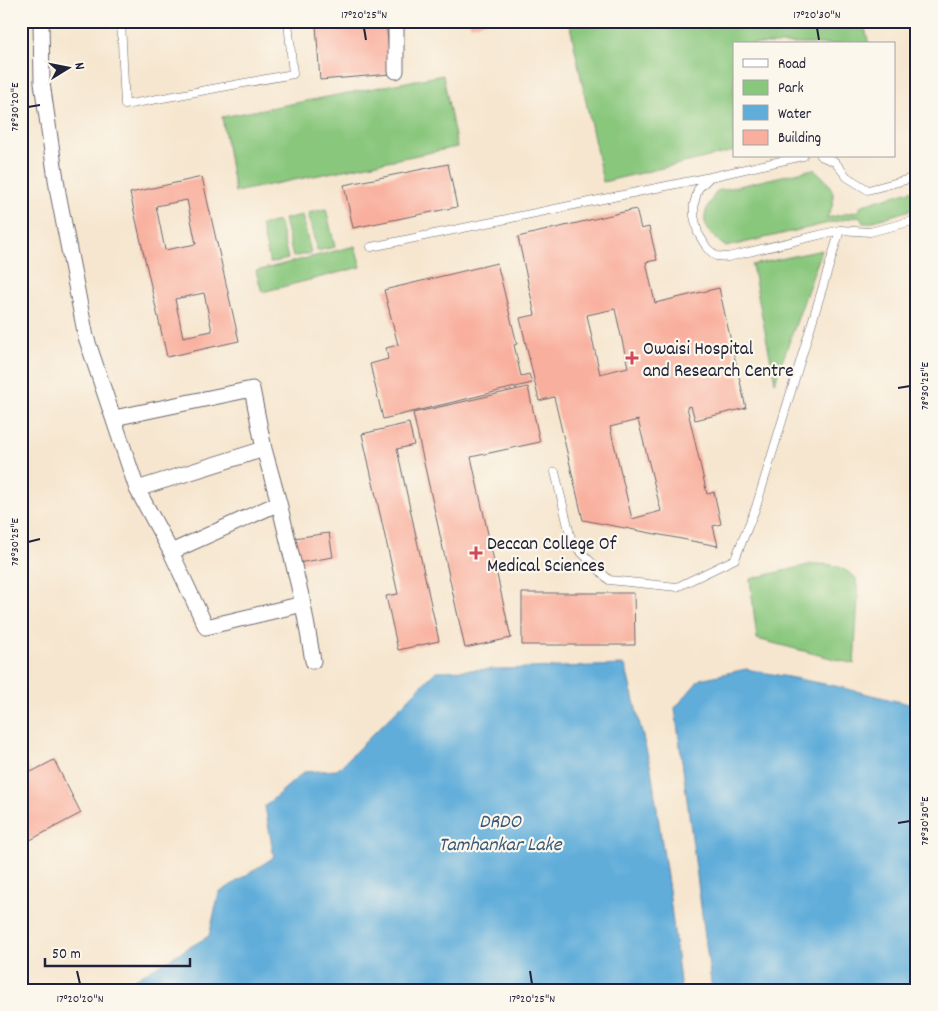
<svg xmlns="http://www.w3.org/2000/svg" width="938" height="1011" font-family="Dekko,sans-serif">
<rect width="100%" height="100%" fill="#fbf7ec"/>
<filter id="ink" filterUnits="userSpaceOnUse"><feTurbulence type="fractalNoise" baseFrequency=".02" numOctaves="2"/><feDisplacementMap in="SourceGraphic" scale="10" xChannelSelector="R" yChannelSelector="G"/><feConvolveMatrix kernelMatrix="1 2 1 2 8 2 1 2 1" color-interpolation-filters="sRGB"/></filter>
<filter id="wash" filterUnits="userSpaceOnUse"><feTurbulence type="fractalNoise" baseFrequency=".0096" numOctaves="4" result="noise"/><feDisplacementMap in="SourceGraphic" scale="20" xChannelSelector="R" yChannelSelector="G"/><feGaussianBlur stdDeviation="1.12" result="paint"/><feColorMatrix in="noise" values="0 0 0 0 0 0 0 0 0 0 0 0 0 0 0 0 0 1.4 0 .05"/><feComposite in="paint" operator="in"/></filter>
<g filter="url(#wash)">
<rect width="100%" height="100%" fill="#f6e6cf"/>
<path fill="#89c77d" stroke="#56745c" d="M569 21H863L869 44H734V151L603 182Z
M443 75 457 147 235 192 222 117Z
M813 169C823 176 836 188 833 203 832 208 829 213 827 218L858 211 862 205 917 189V208L867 223H863L859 216 726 247C700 227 699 218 717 191Z
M326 209 335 247 317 251 308 213Z
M302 215 311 253 293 257 284 219Z
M279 221 288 259 270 263 261 225Z
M355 246 361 267 262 292 256 271Z
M822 250 775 382 752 265Z
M812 564C832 564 840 565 856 578L858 598 854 664 757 639 750 579Z"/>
<path fill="#61adda" stroke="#42688a" d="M625 665 651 769 669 890 681 990H116L209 936 219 893 274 857 265 806 304 772 337 770 436 671Z
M746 669 835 686 917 706V990H712L675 708 700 679Z"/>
<g id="blocks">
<path fill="#f9af9d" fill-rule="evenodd" d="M364 21H386L391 74 320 80 316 25Z
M411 21H438V23L412 25Z
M469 21H486V22L471 26Z
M448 164 457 207 353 228 344 185Z
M202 177 239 341 167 357 130 193ZM187 200 196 244 165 250 156 206ZM204 293 212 331 183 337 175 299Z
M636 209 641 229 649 227 657 260 646 262 655 303 719 288 746 408 695 420 691 406 687 407 707 494 714 492 721 524 713 526 718 546 583 520 554 397 539 401 520 318 535 315 518 237ZM615 309 628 367 600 374 587 315ZM638 420 661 511 632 519 610 427Z
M497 263 517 344 514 345 521 376 529 374 532 383 383 419 370 364 388 359 386 348 398 345 384 290Z
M528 387 540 442 471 457 511 638 465 648 413 413Z
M409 423 414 445 397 449 439 641 398 650 386 596 398 594 362 434Z
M329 533 333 557 298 563 294 538Z
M522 593H634L635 645H522Z
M21 754 31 772 54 760 81 813 21 845Z"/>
</g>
</g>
<g filter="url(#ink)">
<use href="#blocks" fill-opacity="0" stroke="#6c676f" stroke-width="1"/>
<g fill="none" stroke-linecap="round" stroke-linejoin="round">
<g stroke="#6c676f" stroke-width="9">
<path id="service" d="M121 21 125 105 293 74 288 21
M803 156 710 177 698 189 694 204V216L698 233 707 248 716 256 728 257 840 230 870 232 917 220
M821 156 835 162 847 177 868 190 917 177
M371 247 710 177
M555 472 572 543 609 580 677 587 735 559 756 507 840 230"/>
</g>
<g stroke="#6c676f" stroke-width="17">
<path id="minor" d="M41 21 42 83 58 193 86 337 137 489 171 552 279 503
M396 21V71
M114 418 252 389 264 449 279 503 303 604 313 661
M137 489 264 449
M171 552 206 627 303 604"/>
</g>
<use href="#service" stroke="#fff" stroke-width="8"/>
<use href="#minor" stroke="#fff" stroke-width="15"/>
</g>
</g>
<path fill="none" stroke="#22223b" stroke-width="2" d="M364 28 366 40M817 28 819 40M28 107 40 105M898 388 910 386M28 542 40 539M898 823 910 821M77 971 80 984M530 971 532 984"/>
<g fill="#d1495b" stroke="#fbf7ec" stroke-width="2">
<path d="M629.5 350.5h5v5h5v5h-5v5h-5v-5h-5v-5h5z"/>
<path d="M473.5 545.5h5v5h5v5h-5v5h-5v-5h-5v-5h5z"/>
</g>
<g text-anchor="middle" stroke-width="4.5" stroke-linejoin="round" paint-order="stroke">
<g font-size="19" fill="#22223b" stroke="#fbf7ec" text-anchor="start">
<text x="643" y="354">Owaisi Hospital<tspan x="643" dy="22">and Research Centre</tspan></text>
<text x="487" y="549">Deccan College Of<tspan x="487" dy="22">Medical Sciences</tspan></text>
</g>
<g font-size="20" font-style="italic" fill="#3b5a7b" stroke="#fbf7ec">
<text x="500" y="827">DRDO<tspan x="500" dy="23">Tamhankar Lake</tspan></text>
</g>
</g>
<rect width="938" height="1011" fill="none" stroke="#fbf7ec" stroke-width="55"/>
<rect x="733" y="42" width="162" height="115" fill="#fbf7ec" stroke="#a4a2a5"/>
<rect x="743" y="59" width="25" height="8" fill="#ffffff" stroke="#a4a2a5"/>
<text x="778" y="68" font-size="15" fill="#22223b">Road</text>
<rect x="743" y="80" width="25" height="15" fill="#89c77d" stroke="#a4a2a5"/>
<text x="778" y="92" font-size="15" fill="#22223b">Park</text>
<rect x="743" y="105" width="25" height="15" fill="#61adda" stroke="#a4a2a5"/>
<text x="778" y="118" font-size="15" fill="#22223b">Water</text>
<rect x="743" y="130" width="25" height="15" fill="#f9af9d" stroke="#a4a2a5"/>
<text x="778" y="142" font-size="15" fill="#22223b">Building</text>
<g transform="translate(68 68) rotate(80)" stroke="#fbf7ec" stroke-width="4" paint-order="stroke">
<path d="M0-4L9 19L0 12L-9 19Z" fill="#22223b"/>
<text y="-8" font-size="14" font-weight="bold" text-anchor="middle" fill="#22223b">N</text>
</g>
<path d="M45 958v8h145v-8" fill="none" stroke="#22223b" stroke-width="2.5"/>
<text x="52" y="958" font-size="15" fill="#22223b" stroke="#fbf7ec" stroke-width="4" paint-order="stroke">50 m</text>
<rect x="28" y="28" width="882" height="956" fill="none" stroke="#22223b" stroke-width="2"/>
<g font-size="12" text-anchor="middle" fill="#22223b">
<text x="364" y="18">17°20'25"N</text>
<text x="817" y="18">17°20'30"N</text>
<text transform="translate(14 107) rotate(-90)" y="4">78°30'20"E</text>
<text transform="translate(924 386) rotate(-90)" y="4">78°30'25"E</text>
<text transform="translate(14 542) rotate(-90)" y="4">78°30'25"E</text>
<text transform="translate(924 821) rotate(-90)" y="4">78°30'30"E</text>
<text x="80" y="1002">17°20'20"N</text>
<text x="532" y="1002">17°20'25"N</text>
</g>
</svg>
